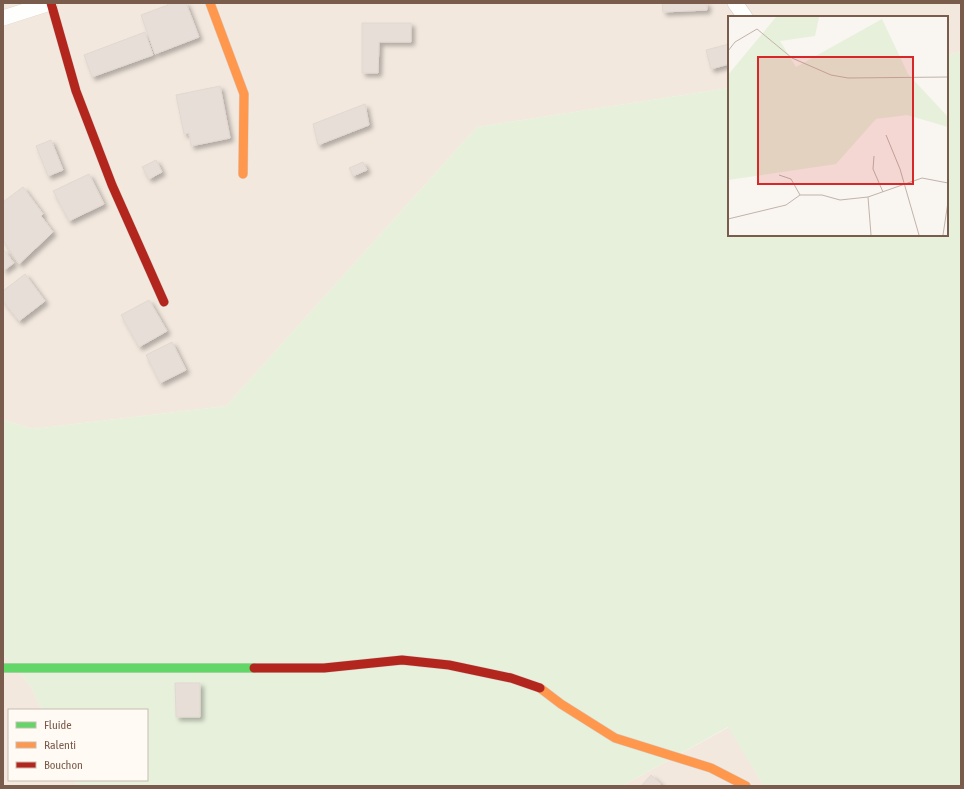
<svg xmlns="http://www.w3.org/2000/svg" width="964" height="789" font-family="'Asap Condensed',sans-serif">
<defs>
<filter id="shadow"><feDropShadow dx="3.5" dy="3.5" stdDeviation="2" flood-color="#0004"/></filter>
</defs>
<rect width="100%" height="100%" fill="#f9f5f0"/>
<path fill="#f2e8de" d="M3 3H961V52L947 55V17H729V88L477 127 226 406 33 429 3 420Z
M3 655 30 685 42 710H9V780H75L78 786H3Z
M729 727 764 786H622Z"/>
<path fill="#e7f0db" d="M961 52V786H764L728 727 622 786H78L75 780H147V710H42L30 685 3 655V420L33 429 226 406 477 127 729 88V235H947V55Z"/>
<path fill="#e6ded7" stroke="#e2d8d2" filter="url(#shadow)" d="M167 3H186L199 37 155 54 141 15 168 5Z
M662 3H707V10L663 12Z
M362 23H411V42H379L378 73H362Z
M145 32 153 55 92 77 84 55Z
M729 44V64L711 69 706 50Z
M220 86 230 138 191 146 189 133 184 134 176 95Z
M365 104 369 125 318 145 313 124Z
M51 140 63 170 48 176 36 146Z
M156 160 162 172 149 179 142 167Z
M363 162 367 170 353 176 349 168Z
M89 174 104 204 69 221 53 191Z
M23 187 43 214 41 216 53 232 19 264 3 240V202Z
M3 249 14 263 3 271Z
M25 274 45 301 19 321 3 301V291Z
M149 300 167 331 139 347 121 315Z
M172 342 186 370 160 383 146 355Z
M175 683H200V717H176Z
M651 775 661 784 659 786H641Z"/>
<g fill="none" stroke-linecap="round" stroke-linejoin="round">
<g stroke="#d7d1cb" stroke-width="16">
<path id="street" d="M735 3 745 17
M3 18 50 3"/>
</g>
<g stroke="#d9d2cb" stroke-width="10">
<path id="fast" d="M3 668H254"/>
</g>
<g stroke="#d9d2cb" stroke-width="10">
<path id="slow" d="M210 3 244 94 243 174
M540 688 561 704 615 738 711 768 746 786"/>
</g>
<g stroke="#d9d2cb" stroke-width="10">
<path id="jam" d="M51 3 76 91 112 185 164 302
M254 668H324L402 660 449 665 511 678 540 688"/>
</g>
<use href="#street" stroke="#fefefd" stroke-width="15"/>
<use href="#fast" stroke="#63d668" stroke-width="9"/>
<use href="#slow" stroke="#ff974d" stroke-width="9"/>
<use href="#jam" stroke="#b3261e" stroke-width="9"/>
</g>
<g transform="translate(728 16)">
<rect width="220" height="220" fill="#f9f5f0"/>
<path d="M48 1H91L87 20 52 25 68 51 154 3 180 58 220 101V111L179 99 148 103 108 148 0 164V59Z" fill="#e7f0db"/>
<path fill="none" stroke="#c2b3aa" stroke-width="1" d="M0 35 7 26 29 13 64 42 103 59 120 62 220 61M158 119 172 153 191 219M146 140 145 153 155 176M51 159 63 163 72 179H94L112 184 140 181 194 162 220 167M140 181 143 219M0 203 58 189 72 179M215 219 220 186"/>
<path fill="#d62828" fill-opacity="0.15" stroke="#d62828" stroke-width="2" d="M30 41H185V168H30Z"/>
<rect width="220" height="220" fill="none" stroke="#7a5c4d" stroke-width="2"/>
</g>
<rect width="964" height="789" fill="none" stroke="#7a5c4d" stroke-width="8"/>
<rect x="8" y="709" width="140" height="72" fill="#fffaf3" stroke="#cabbb1"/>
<rect x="16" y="722" width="20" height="6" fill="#63d668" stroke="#cabbb1"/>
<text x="44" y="729" font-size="12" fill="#7a5c4d">Fluide</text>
<rect x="16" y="742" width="20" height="6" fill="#ff974d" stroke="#cabbb1"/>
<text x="44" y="749" font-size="12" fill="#7a5c4d">Ralenti</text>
<rect x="16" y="762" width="20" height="6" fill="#b3261e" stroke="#cabbb1"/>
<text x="44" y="769" font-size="12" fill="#7a5c4d">Bouchon</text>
</svg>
